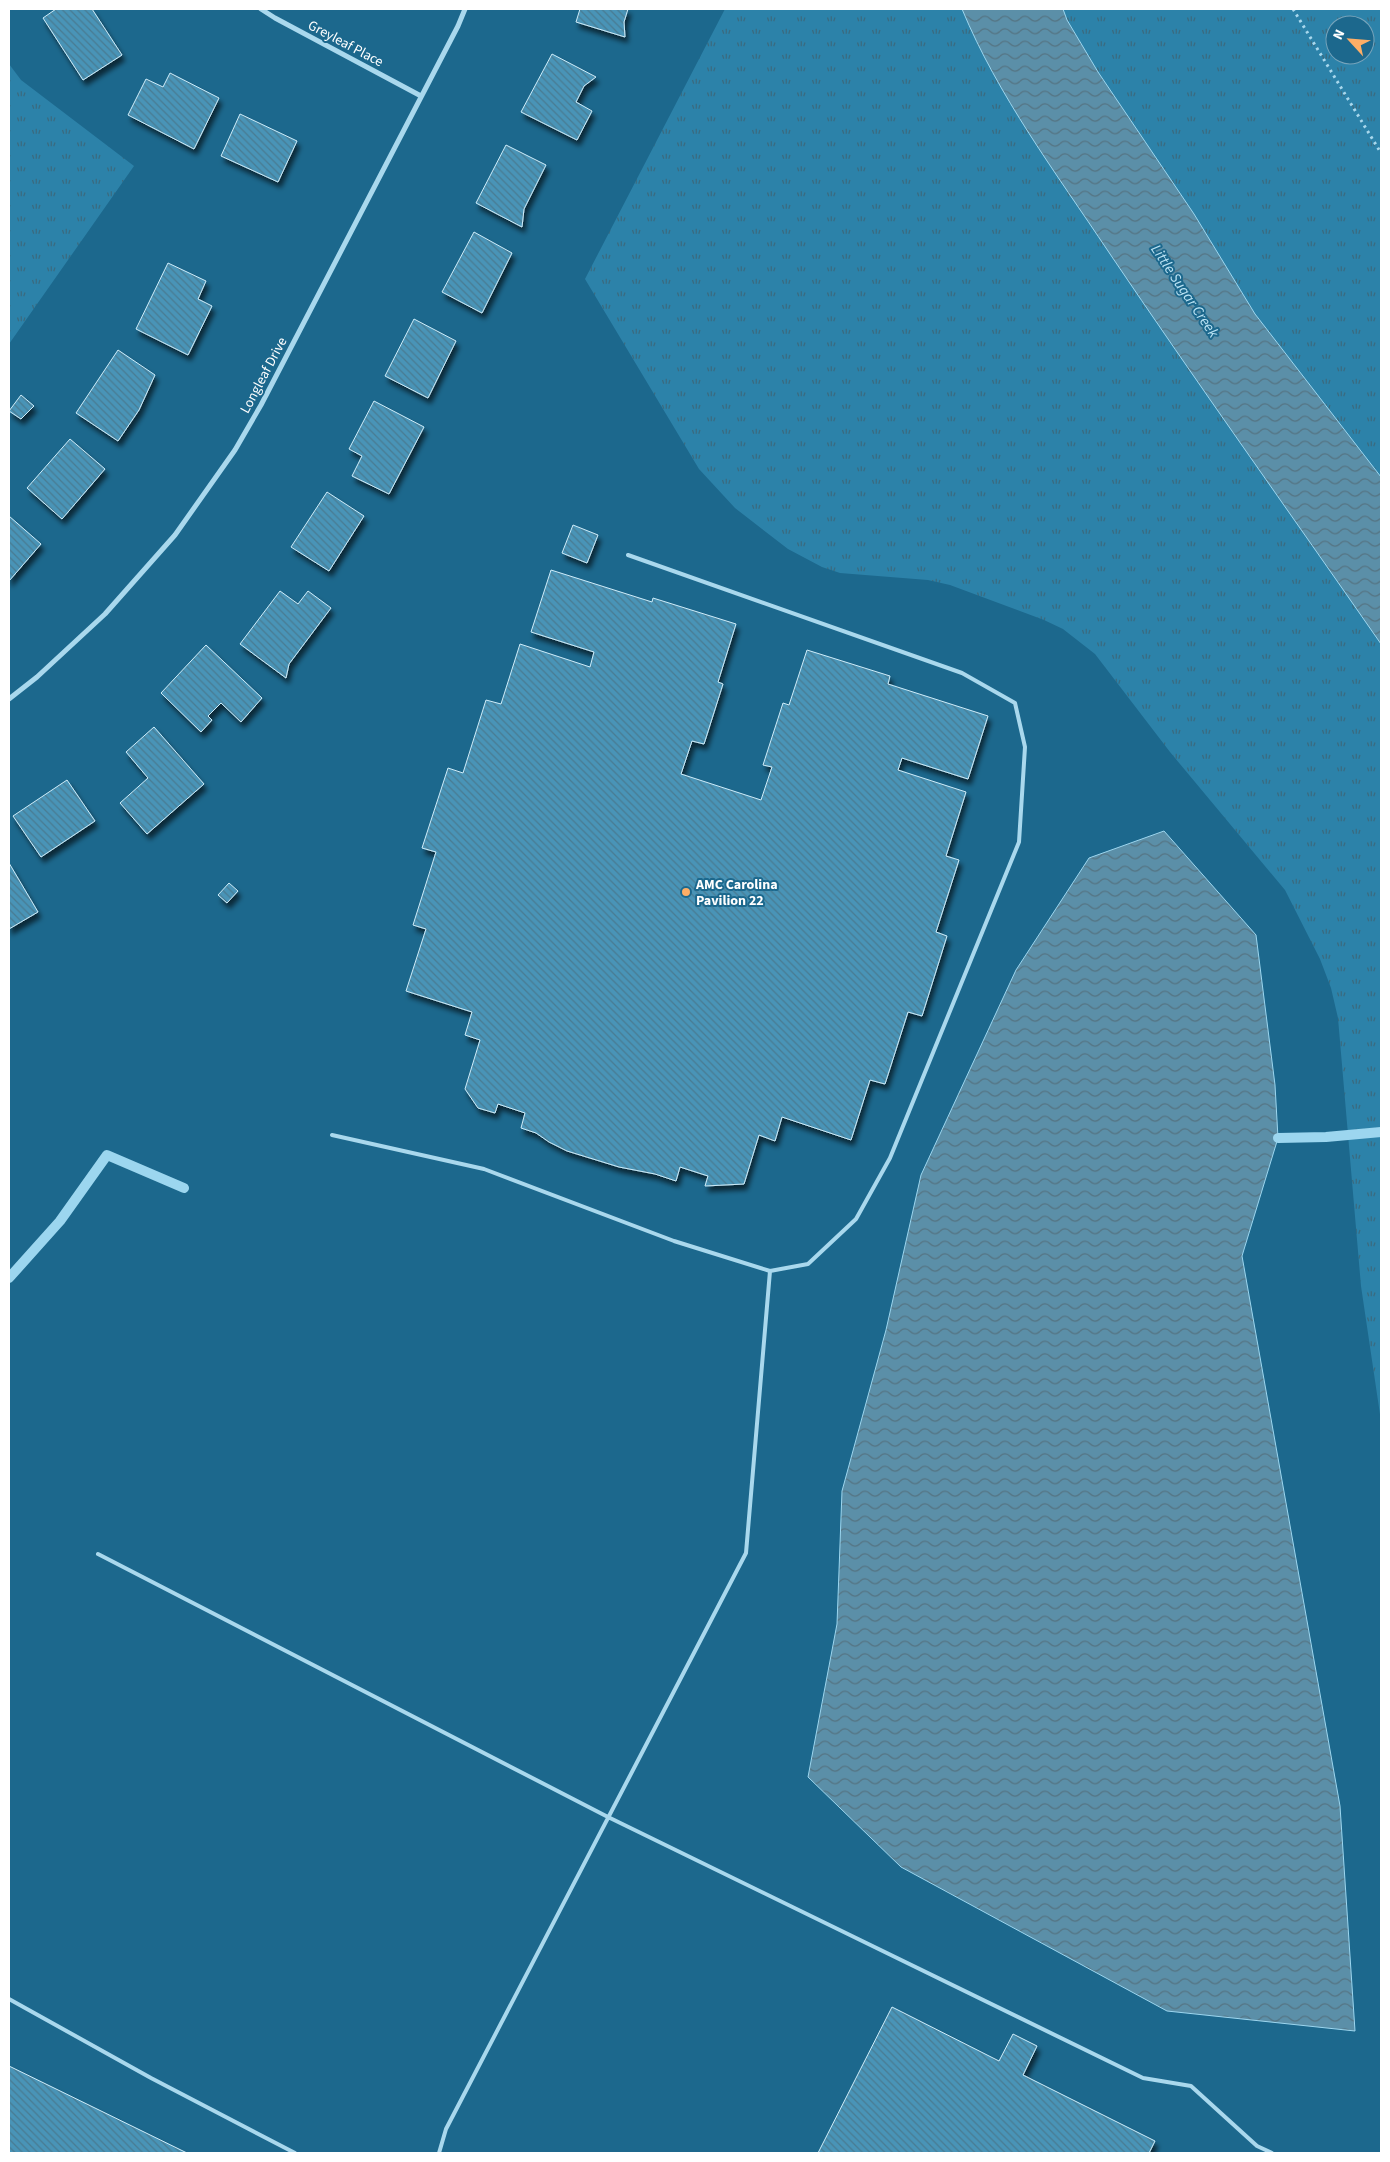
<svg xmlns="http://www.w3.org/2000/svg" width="1390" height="2162" font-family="'Source Sans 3',sans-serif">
<defs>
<pattern id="park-tufts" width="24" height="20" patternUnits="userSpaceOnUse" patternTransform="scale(1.25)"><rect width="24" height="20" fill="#2c82a9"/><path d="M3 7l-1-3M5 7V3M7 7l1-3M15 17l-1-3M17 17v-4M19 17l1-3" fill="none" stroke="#3a6a7f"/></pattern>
<pattern id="water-waves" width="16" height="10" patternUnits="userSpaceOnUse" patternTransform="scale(1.25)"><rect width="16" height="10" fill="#5b8fa8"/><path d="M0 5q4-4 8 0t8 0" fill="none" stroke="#557483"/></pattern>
<pattern id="building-back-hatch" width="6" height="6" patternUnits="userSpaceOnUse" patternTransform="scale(1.25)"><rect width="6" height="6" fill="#4994b7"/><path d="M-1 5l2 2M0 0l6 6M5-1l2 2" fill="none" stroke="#4a7b92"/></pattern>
<filter id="shadow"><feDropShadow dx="3" dy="5.5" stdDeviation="2.5" flood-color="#0009"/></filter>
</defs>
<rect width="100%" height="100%" fill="#1c688d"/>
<path fill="url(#park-tufts)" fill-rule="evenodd" d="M725 9H1381V1421L1361 1286 1338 1018 1331 988 1320 959 1285 890 1170 752 1095 654 1063 629 1044 620 950 585 928 580 840 573 822 567 788 549 735 508 699 469 585 279ZM1335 25H1365V55H1335Z
M9 64 21 80 134 166 9 344Z"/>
<path fill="url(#water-waves)" stroke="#9cd6ef" d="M962 9H1063L1067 20 1098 72 1194 214 1255 314 1381 477V644C1290 513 1197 383 1108 251 1056 173 998 96 962 9Z
M1164 831 1256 935 1275 1085 1278 1138 1242 1256 1340 1806 1355 2031 1167 2011 901 1867 808 1777 837 1624 842 1491 886 1330 921 1175 1016 970 1089 858Z"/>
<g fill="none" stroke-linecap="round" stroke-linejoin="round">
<path stroke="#9cd6ef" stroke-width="10" d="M1278 1138 1326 1137 1381 1132
M9 1278 60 1221 107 1155 184 1188"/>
</g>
<path fill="url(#building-back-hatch)" stroke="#ceecf9" filter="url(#shadow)" d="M56 9H92L122 55 83 80 43 18Z
M580 9H628L624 22 625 37 576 22Z
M552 54 596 77 584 86 576 102 592 111 577 140 521 112Z
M170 73 219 98 194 149 128 115 146 79 163 87Z
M240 114 297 141 278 182 221 156Z
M506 145 546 165 524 209 522 227 476 203Z
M474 232 512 253 482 313 442 292Z
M168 263 206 281 198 299 212 306 188 355 136 329Z
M414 319 456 341 428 398 385 376Z
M118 350 155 375 139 410 118 441 76 413Z
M21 395 34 406 21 419 9 411Z
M374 401 424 427 389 494 352 476 362 456 349 449Z
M70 439 105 469 62 519 27 488Z
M327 492 364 516 329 571 291 547Z
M9 516 41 544 9 581Z
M573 525 598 535 587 563 562 553Z
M551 570 652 602 653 598 736 624 718 682 723 684 704 744 692 741 681 774 761 800 772 767 763 765 783 703 789 705 807 650 890 676 888 684 988 716 968 779 902 758 898 770 966 792 946 856 959 860 936 932 947 936 922 1016 908 1012 885 1084 870 1080 851 1140 782 1117 775 1141 759 1135 744 1184 705 1186 708 1176 680 1167 676 1181 655 1174 619 1167 567 1151 549 1142 536 1133 521 1128 525 1113 498 1104 495 1113 478 1108 465 1089 480 1040 465 1035 472 1012 406 991 426 929 413 925 436 852 422 848 448 768 463 773 486 700 501 704 520 644 590 667 594 652 531 632Z
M280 591 298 604 308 591 331 608 289 664 286 678 240 644Z
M206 645 262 698 241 722 221 703 208 716 212 720 201 732 161 693Z
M154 727 204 784 147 834 120 803 148 778 126 752Z
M67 780 95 821 41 857 13 816Z
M9 863 38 912 9 929Z
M229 883 238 891 227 903 218 895Z
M892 2007 999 2061 1013 2034 1037 2046 1023 2075 1155 2141 1149 2153H818Z
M9 2066 187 2153H9Z"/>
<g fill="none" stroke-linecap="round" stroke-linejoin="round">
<path stroke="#a9d8ed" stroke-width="3" stroke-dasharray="2.5 4" stroke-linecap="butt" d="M1293 9 1381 153"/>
<path stroke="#a9d8ed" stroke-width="4" d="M332 1135 484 1169 674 1241 770 1271 808 1264 856 1219 890 1158 1019 842 1025 747 1015 703 962 673 628 555
M98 1554 608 1817 1143 2078 1191 2086 1257 2146 1272 2153
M9 1999 151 2078 295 2153
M439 2153 446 2129 746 1553 770 1271"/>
<path stroke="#a9d8ed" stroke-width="5" d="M261 9 275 18 421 96
M9 699 37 677 105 614 175 535 235 450 261 405 458 26 465 9"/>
</g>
<circle fill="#fdae66" stroke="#1c688d" stroke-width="2" cx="686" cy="892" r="5"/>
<g text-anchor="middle" stroke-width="4" stroke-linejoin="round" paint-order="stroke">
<g font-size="14" fill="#fff" stroke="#1c688d">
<text transform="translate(346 43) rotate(28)" y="5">Greyleaf Place</text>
<text transform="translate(263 375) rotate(-62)" y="5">Longleaf Drive</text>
</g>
<g font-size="14" font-weight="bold" fill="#fff" stroke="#1c688d" text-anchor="start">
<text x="696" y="889">AMC Carolina<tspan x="696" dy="16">Pavilion 22</tspan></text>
</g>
<g font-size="15" font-style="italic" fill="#bce4f5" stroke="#1c688d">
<text transform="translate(1185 291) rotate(56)" y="5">Little Sugar Creek</text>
</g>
</g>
<rect width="1390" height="2162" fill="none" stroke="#ffffff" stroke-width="20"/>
<g transform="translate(1350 40) rotate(296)"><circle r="24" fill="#1c688d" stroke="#77a4bb"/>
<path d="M0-4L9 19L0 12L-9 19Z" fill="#fdae66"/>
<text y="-8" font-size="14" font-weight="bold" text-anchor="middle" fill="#ffffff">N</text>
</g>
</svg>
